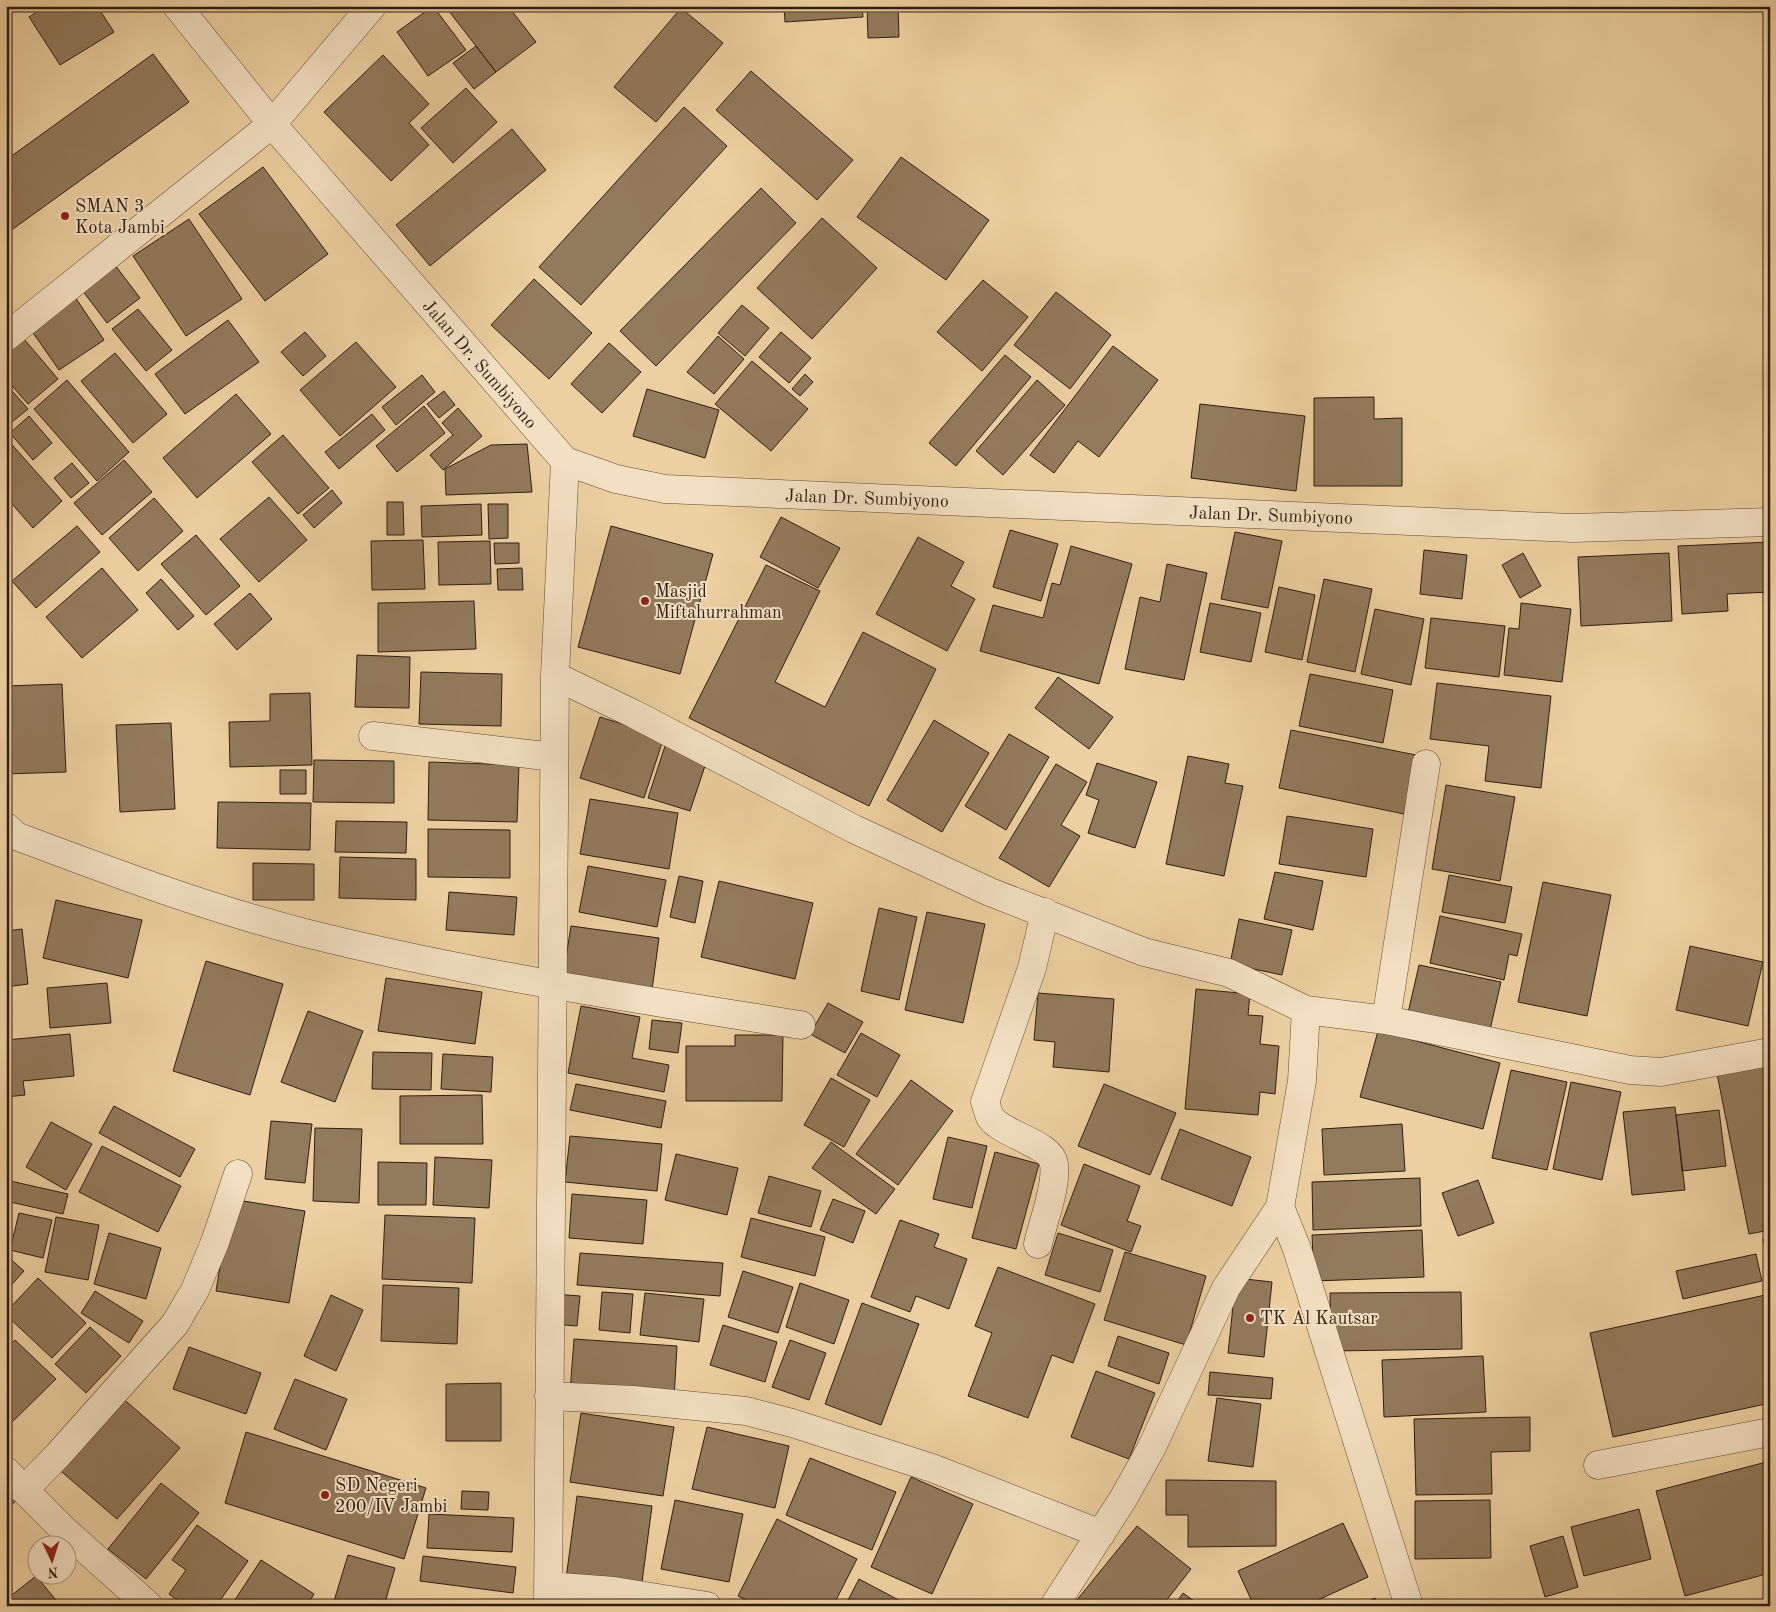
<svg xmlns="http://www.w3.org/2000/svg" width="1776" height="1612" font-family="'Old Standard TT',serif">
<rect width="100%" height="100%" fill="#edd0a1"/>
<filter id="stains"><feTurbulence type="fractalNoise" baseFrequency=".004" numOctaves="4"/><feColorMatrix values="0 0 0 0 .2 0 0 0 0 .09 0 0 0 0 .02 0 0 0 .5 -.17"/></filter>
<radialGradient id="worn" r=".72"><stop offset=".6" stop-color="#630" stop-opacity="0"/><stop offset="1" stop-color="#630" stop-opacity=".3"/></radialGradient>
<path fill="#927a5c" stroke="#2f1d11" d="M46 6H97L114 32 60 65 29 17Z
M433 6 466 50 428 76 397 32Z
M445 6H508L536 42 496 72Z
M784 6H862L863 17 785 22Z
M867 6H898L899 37 868 38Z
M681 8 723 43 656 122 614 87Z
M476 46 496 72 474 89 453 63Z
M153 54 189 102 6 234V160Z
M383 55 429 104 409 123 429 145 391 181 324 112Z
M751 71 853 160 817 200 716 110Z
M466 88 497 122 453 163 421 128Z
M684 107 727 146 581 305 539 267Z
M512 129 546 170 430 266 396 225Z
M901 157 989 220 946 280 857 217Z
M263 167 328 254 265 301 199 214Z
M761 188 796 223 656 366 620 331Z
M822 218 877 268 812 339 757 288Z
M189 219 242 299 186 336 133 256Z
M115 265 140 298 107 323 82 290Z
M534 279 592 333 549 379 491 325Z
M983 280 1028 317 982 371 937 332Z
M1056 292 1111 335 1070 389 1014 345Z
M75 297 104 340 59 370 29 327Z
M742 305 769 328 745 356 718 333Z
M138 309 172 350 146 371 112 329Z
M228 320 259 362 185 414 155 374Z
M305 332 326 356 303 376 281 352Z
M781 332 811 358 789 383 759 357Z
M718 336 744 359 714 394 687 372Z
M24 339 58 379 28 404 6 379V354Z
M356 342 396 387 340 436 300 390Z
M609 343 641 372 602 413 571 384Z
M1113 346 1158 380 1099 457 1078 441 1054 473 1030 455Z
M115 353 167 414 133 443 81 381Z
M1005 355 1031 377 956 466 929 443Z
M752 361 808 409 771 451 715 404Z
M805 374 813 382 800 396 792 389Z
M422 375 435 392 396 425 382 407Z
M67 380 129 452 97 481 34 409Z
M1037 380 1065 405 1003 475 976 451Z
M6 384 28 409 7 426 6 425Z
M647 389 719 410 705 458 633 436Z
M444 391 455 405 439 418 427 404Z
M236 394 271 434 197 498 163 458Z
M1374 397V419L1402 418V486H1314V398Z
M1200 404 1305 416 1296 491 1191 478Z
M424 406 445 433 397 472 376 446Z
M458 408 482 436 443 470 430 455 453 435 442 423Z
M372 414 385 430 339 469 325 452Z
M29 416 52 443 33 460 10 433Z
M283 435 329 488 298 514 252 462Z
M6 438 62 501 33 528 6 497Z
M527 444 532 492 446 495 445 469 491 445Z
M124 460 152 492 102 535 74 503Z
M72 463 89 483 71 498 54 478Z
M332 490 342 503 314 528 303 515Z
M269 497 307 540 259 582 220 539Z
M154 498 183 531 138 571 109 538Z
M387 502H403L404 535H387Z
M481 504 482 535 422 537 421 506Z
M488 504H508V538L489 539Z
M781 517 840 548 818 588 760 557Z
M77 526 100 552 36 608 12 581Z
M611 526 713 554 680 674 578 647Z
M1010 530 1058 544 1041 601 993 587Z
M1235 532 1282 541 1268 608 1221 599Z
M196 535 240 586 206 615 161 564Z
M918 537 964 562 951 586 975 599 947 651 876 614Z
M423 540 425 589 372 590 371 541Z
M490 541 491 584 439 585 438 542Z
M1770 542V592L1727 594 1728 611 1682 614 1678 546Z
M494 543H519V563L495 564Z
M1071 546 1132 564 1099 684 980 651 993 605 1043 618 1052 583 1060 585Z
M1424 550 1467 555 1462 599 1420 594Z
M1523 553 1541 586 1520 598 1502 565Z
M1669 553 1672 621 1581 626 1578 557Z
M1167 564 1207 573 1184 680 1125 669 1140 597 1160 602Z
M766 565 820 591 775 682 825 707 863 632 936 669 869 806 689 718Z
M102 568 138 610 82 658 46 617Z
M522 568 523 590H498L497 569Z
M161 579 194 616 178 630 146 593Z
M1324 579 1372 589 1355 672 1307 662Z
M1279 587 1315 595 1302 660 1265 652Z
M250 593 272 619 237 650 214 624Z
M474 601 476 649 378 652V603Z
M1210 603 1261 613 1251 662 1200 652Z
M1521 603 1571 609 1562 682 1504 675 1509 628 1519 629Z
M1375 609 1424 619 1411 685 1361 674Z
M1431 618 1505 626 1499 677 1425 668Z
M357 655 410 657 409 708 355 707Z
M421 672 502 674 501 726 419 724Z
M1310 674 1393 690 1383 743 1299 726Z
M1058 677 1113 717 1089 749 1035 708Z
M1437 683 1551 696 1541 788 1485 781 1489 746 1430 739Z
M62 684 66 772 6 774V686Z
M310 693 312 765 230 767 229 722 270 721V694Z
M600 717 664 737 644 798 580 778Z
M934 720 989 753 942 832 887 800Z
M171 723 175 809 120 812 116 725Z
M1291 730 1416 755 1404 814 1279 788Z
M1009 734 1049 757 1006 830 965 806Z
M665 746 707 760 690 811 648 798Z
M1188 756 1229 764 1225 783 1243 786 1224 876 1166 864Z
M314 760 394 761V803L313 802Z
M429 762 519 765 517 822 428 820Z
M1097 763 1157 782 1135 848 1088 833 1099 800 1086 795Z
M1056 764 1087 782 1061 825 1080 836 1049 887 999 858Z
M280 770H306V794H280Z
M1446 785 1515 797 1500 881 1432 869Z
M590 799 678 813 669 869 580 854Z
M218 802 311 803 310 850 217 848Z
M1287 816 1373 829 1366 877 1279 864Z
M336 821 407 822 406 853 335 852Z
M428 829 510 830V878L428 877Z
M340 857 416 859V900L339 898Z
M253 863 314 864V900H253Z
M588 866 666 880 657 927 579 912Z
M1275 872 1323 881 1313 930 1264 919Z
M1449 875 1512 887 1505 923 1442 912Z
M679 876 703 881 695 923 670 917Z
M719 881 813 903 795 979 701 957Z
M1543 882 1611 895 1587 1016 1518 1002Z
M449 892 517 897 514 935 446 930Z
M56 900 142 920 128 978 43 958Z
M879 908 917 917 899 1000 861 991Z
M927 912 985 924 963 1023 905 1010Z
M1440 916 1522 934 1517 956 1509 954 1504 980 1430 963Z
M1239 919 1292 930 1282 975 1230 964Z
M571 926 659 938 652 990 563 977Z
M22 929 28 984 6 987V931Z
M1690 946 1763 962 1748 1026 1676 1010Z
M206 961 283 984 250 1095 173 1071Z
M1419 965 1501 982 1490 1030 1408 1013Z
M386 978 482 992 475 1044 378 1031Z
M107 983 111 1023 50 1028 47 988Z
M1196 989 1250 994 1248 1015 1263 1016 1260 1044 1279 1046 1275 1094 1260 1092 1258 1115 1185 1109Z
M1038 993 1114 999 1109 1072 1053 1067 1055 1042 1034 1040Z
M828 1003 863 1022 845 1053 810 1034Z
M581 1006 640 1017 632 1058 669 1065 664 1092 568 1073Z
M308 1011 363 1031 335 1102 281 1082Z
M652 1020 682 1023 678 1053 649 1049Z
M1378 1031 1500 1063 1483 1129 1360 1097Z
M861 1033 900 1055 877 1097 837 1075Z
M70 1034 74 1076 23 1081 25 1095 6 1097V1040Z
M735 1035H783L782 1101H686V1046H735Z
M373 1052 432 1053 431 1090 372 1089Z
M443 1054 493 1057 491 1092 441 1089Z
M1770 1064V1230L1749 1234 1717 1074Z
M1511 1070 1567 1082 1547 1170 1492 1158Z
M831 1078 870 1100 844 1147 804 1125Z
M911 1080 953 1111 898 1185 856 1154Z
M1571 1082 1621 1092 1602 1180 1553 1169Z
M576 1084 666 1101 661 1128 570 1110Z
M1104 1084 1176 1113 1150 1175 1078 1146Z
M482 1095 483 1144H400V1096Z
M114 1106 195 1149 180 1177 99 1133Z
M1675 1107 1685 1190 1632 1195 1623 1112Z
M1719 1110 1726 1166 1682 1171 1676 1115Z
M271 1121 312 1124 305 1183 265 1179Z
M51 1122 92 1144 66 1190 26 1167Z
M1402 1124 1405 1171 1324 1175 1322 1129Z
M315 1128 362 1129 359 1203 313 1201Z
M1180 1129 1251 1157 1232 1206 1161 1179Z
M570 1136 662 1144 657 1191 565 1182Z
M948 1137 987 1146 972 1208 933 1199Z
M831 1142 895 1189 876 1214 812 1168Z
M102 1146 181 1186 158 1232 79 1192Z
M995 1152 1039 1164 1016 1249 972 1238Z
M676 1154 738 1168 727 1215 665 1200Z
M435 1157 492 1160 489 1208 433 1205Z
M378 1162 427 1163 426 1205H378Z
M1084 1164 1140 1186 1127 1221 1141 1226 1131 1252 1061 1225Z
M769 1176 821 1191 811 1227 758 1213Z
M1420 1178 1421 1226 1313 1230 1312 1182Z
M6 1180 68 1194 63 1214 6 1201Z
M1478 1180 1494 1223 1458 1236 1442 1193Z
M572 1194 647 1200 643 1244 569 1238Z
M231 1199 305 1211 289 1303 216 1291Z
M833 1199 865 1211 853 1243 820 1230Z
M19 1213 52 1220 43 1258 10 1250Z
M385 1215 475 1218 472 1283 382 1279Z
M56 1217 99 1225 88 1280 45 1272Z
M751 1218 825 1237 815 1276 741 1257Z
M900 1220 939 1234 934 1247 967 1259 949 1309 916 1296 910 1312 871 1297Z
M1422 1230 1424 1277 1314 1281 1312 1235Z
M109 1233 161 1248 146 1299 94 1284Z
M1058 1233 1113 1250 1100 1292 1045 1275Z
M1770 1237V1270L1763 1239Z
M1125 1252 1206 1276 1186 1345 1104 1320Z
M580 1253 723 1263 720 1296 577 1285Z
M1756 1254 1762 1281 1683 1299 1676 1271Z
M6 1255 24 1271 6 1291Z
M998 1267 1095 1304 1073 1363 1052 1355 1028 1418 968 1396 992 1333 975 1326Z
M743 1271 793 1287 778 1333 728 1317Z
M38 1278 86 1323 52 1358 6 1315V1312Z
M1236 1278 1272 1282 1264 1357 1228 1353Z
M800 1283 849 1300 834 1344 786 1327Z
M383 1285 459 1288 457 1344 381 1341Z
M95 1291 143 1321 129 1343 81 1313Z
M602 1292 633 1294 630 1333 599 1330Z
M1461 1292 1462 1349 1331 1351 1330 1293Z
M645 1293 704 1299 699 1342 640 1335Z
M555 1294 580 1296 577 1326 552 1324Z
M1770 1294V1403L1613 1437 1590 1333Z
M331 1295 363 1310 336 1371 304 1356Z
M862 1303 919 1324 881 1425 825 1404Z
M723 1325 777 1342 765 1382 710 1365Z
M90 1327 121 1356 86 1393 55 1364Z
M1118 1336 1169 1353 1159 1384 1108 1366Z
M574 1339 677 1346 674 1399 570 1392Z
M15 1340 56 1379 6 1428V1349Z
M790 1340 826 1353 809 1400 772 1387Z
M189 1347 261 1373 246 1414 173 1389Z
M1483 1356 1486 1412 1384 1417 1382 1360Z
M1096 1371 1155 1393 1129 1459 1071 1437Z
M1210 1372 1273 1378 1271 1399 1208 1395Z
M295 1379 347 1399 326 1450 274 1429Z
M501 1383V1441H446V1384Z
M120 1396 180 1448 117 1519 56 1467Z
M1217 1398 1261 1404 1253 1467 1208 1461Z
M581 1413 674 1427 663 1496 570 1482Z
M1530 1417V1451L1491 1452 1492 1494 1416 1495 1414 1419Z
M707 1427 789 1446 775 1508 692 1489Z
M246 1432 426 1488 404 1559 225 1503Z
M810 1458 896 1492 872 1550 786 1515Z
M1770 1461V1573L1685 1596 1656 1491Z
M911 1477 973 1504 932 1594 871 1567Z
M1166 1480 1276 1481V1546L1188 1547V1515H1166Z
M161 1483 199 1513 146 1579 108 1549Z
M6 1489 16 1501 6 1509Z
M462 1491 489 1492 488 1510 461 1509Z
M577 1496 652 1506 641 1590 566 1579Z
M675 1500 743 1514 729 1582 661 1569Z
M1490 1500 1491 1558 1415 1559V1501Z
M1639 1509 1651 1559 1584 1576 1571 1527Z
M429 1514 514 1518 512 1552 427 1548Z
M777 1519 857 1559 833 1606H758L738 1596Z
M1343 1523 1368 1577 1305 1606H1254L1238 1571Z
M197 1525 248 1561 216 1606H185L169 1594 186 1570 172 1560Z
M1137 1526 1191 1569 1162 1606H1072Z
M1563 1536 1578 1587 1545 1597 1530 1546Z
M348 1555 395 1568 384 1606H353L334 1601Z
M423 1556 516 1567 513 1593 420 1581Z
M261 1560 314 1594 307 1606H231Z
M36 1576 61 1606H6V1595L8 1598Z
M859 1579 910 1606H845Z
M1183 1593 1201 1606H1174Z
M1375 1598 1378 1606H1359Z
M409 1601 488 1602V1606H409Z"/>
<g fill="none" stroke-linecap="round" stroke-linejoin="round">
<g stroke="#5e4a35" stroke-width="29">
<path id="minor" d="M6 337 272 124 372 6
M555 676 634 714 854 829 990 892 1144 952 1229 973 1306 1010 1302 1081 1280 1207 1226 1288 1151 1449 1123 1499 1054 1606
M373 736 554 757
M6 827 16 836C112 872 207 908 305 933 469 974 635 999 801 1025
M1306 1010 1386 1020 1630 1070 1661 1072 1770 1052
M1386 1020 1426 764
M1280 1207 1297 1249 1409 1606
M1038 1244C1043 1222 1057 1186 1054 1164 1051 1143 1002 1135 990 1117 988 1113 987 1106 985 1102L1032 968 1045 912
M549 1396 633 1400 746 1411 792 1423 932 1468 1101 1534
M1598 1465 1770 1432
M6 1471 24 1490
M548 1586 614 1591 707 1606
M149 1606 63 1529 24 1490 58 1455 175 1324 195 1290 215 1242 238 1174
M548 1606 555 676 565 461"/>
</g>
<g stroke="#5e4a35" stroke-width="29">
<path id="tertiary" d="M177 6 272 124 565 461 616 479 665 489 1573 528 1770 522"/>
</g>
<use href="#minor" stroke="#f3e0c2" stroke-width="28"/>
<use href="#tertiary" stroke="#f3e0c2" stroke-width="28"/>
</g>
<g fill="#8f2418" stroke="#f3e0c2" stroke-width="2">
<circle cx="65" cy="216" r="5"/>
<circle cx="645" cy="601" r="5"/>
<circle cx="1250" cy="1318" r="5"/>
<circle cx="325" cy="1495" r="5"/>
</g>
<g text-anchor="middle" stroke-width="4" stroke-linejoin="round" paint-order="stroke">
<g font-size="18" fill="#2f1d11" stroke="#f3e0c2" text-anchor="start">
<text x="75" y="212">SMAN 3<tspan x="75" dy="21">Kota Jambi</tspan></text>
<text x="655" y="597">Masjid<tspan x="655" dy="21">Miftahurrahman</tspan></text>
<text x="1260" y="1324">TK Al Kautsar</text>
<text x="335" y="1491">SD Negeri<tspan x="335" dy="21">200/IV Jambi</tspan></text>
</g>
<g font-size="18" fill="#2f1d11" stroke="#f3e0c2">
<text transform="translate(480 364) rotate(49)" y="6">Jalan Dr. Sumbiyono</text>
<text transform="translate(867 498) rotate(2)" y="6">Jalan Dr. Sumbiyono</text>
<text transform="translate(1271 515) rotate(2)" y="6">Jalan Dr. Sumbiyono</text>
</g>
</g>
<rect width="1776" height="1612" fill="none" stroke="#edd0a1" stroke-width="25"/>
<rect x="8" y="8" width="1761" height="1597" fill="none" stroke="#2f1d11" stroke-width="2.5"/>
<rect x="12" y="12" width="1751" height="1587" fill="none" stroke="#2f1d11"/>
<g transform="translate(52 1560) rotate(176)"><circle r="24" fill="#f3e0c2" stroke="#a5927b"/>
<path d="M0-4L9 19L0 12L-9 19Z" fill="#8f2418"/>
<text y="-8" font-size="14" font-weight="bold" text-anchor="middle" fill="#2f1d11">N</text>
</g>
<rect width="100%" height="100%" filter="url(#stains)"/>
<rect width="100%" height="100%" fill="url(#worn)"/>
</svg>
